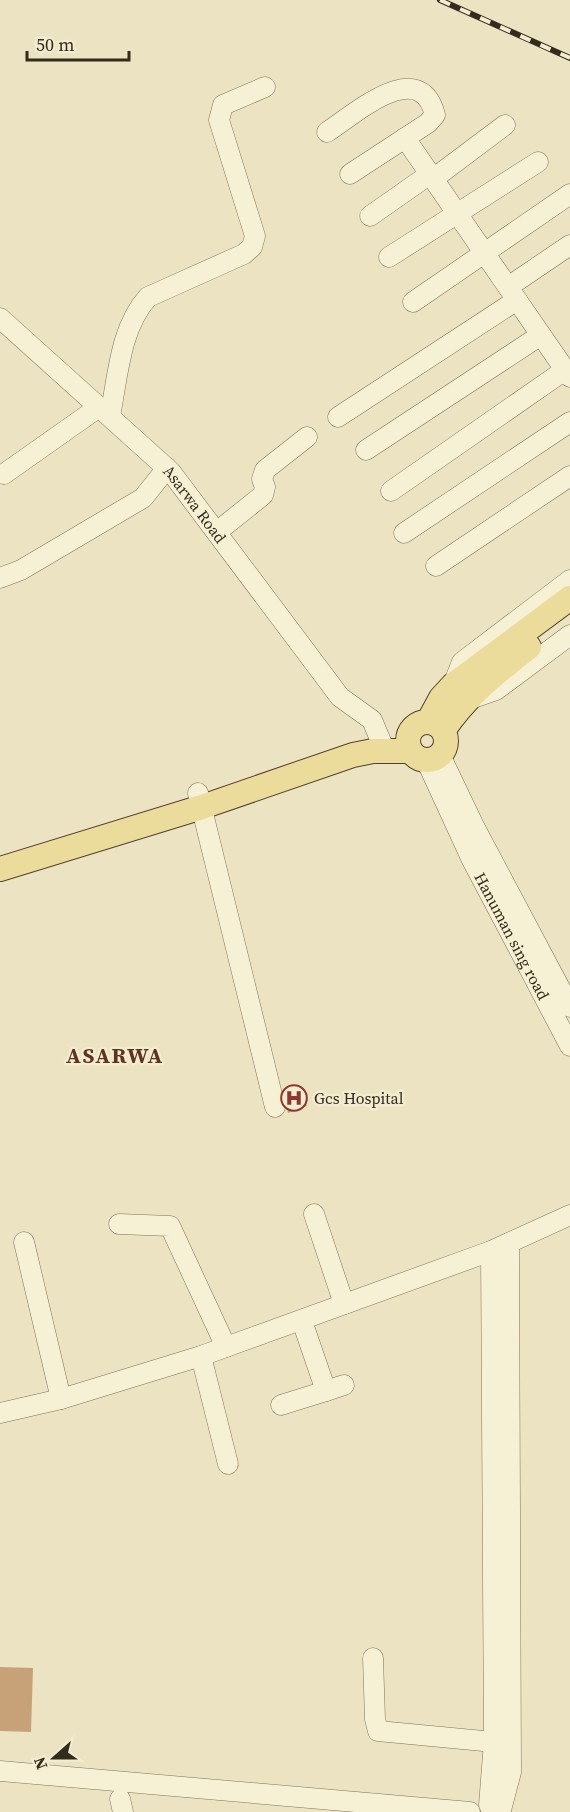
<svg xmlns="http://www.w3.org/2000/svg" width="570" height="1812" font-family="'Source Serif 4',serif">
<rect width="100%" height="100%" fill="#ebe3c1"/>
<path fill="#c7a279" d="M301 1089 307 1106 288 1113 284 1095Z
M0 1667 33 1668 31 1732 0 1731Z"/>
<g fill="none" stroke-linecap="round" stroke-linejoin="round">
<g stroke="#83745a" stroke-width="21">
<g id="minor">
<path d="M327 132C355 114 420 55 435 115L428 123 350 174"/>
<path d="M405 138 570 377"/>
<path d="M433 179 505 125"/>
<path d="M370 216 430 174"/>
<path d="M389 257 538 162"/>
<path d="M508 287 570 245"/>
<path d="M413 302 570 194"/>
<path id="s1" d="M0 318 171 472 340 697 372 720 385 751"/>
<path d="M110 416C118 376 120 328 148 297L244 254 252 247 255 236 219 120 223 105 265 87"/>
<path d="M338 417 517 300"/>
<path d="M366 450 541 335"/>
<path d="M4 474 99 407"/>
<path d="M391 491 565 370"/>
<path d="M218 531 263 495 265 487 262 479 265 470 307 437"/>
<path d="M404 533 570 422"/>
<path d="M436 566 570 476"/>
<path d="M0 578 21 570 143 498 167 468"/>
<path d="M453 685 462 662 570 580"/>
<path d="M470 699 496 690 570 635"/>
<path d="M440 755 475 828 570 1007"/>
<path id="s2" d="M426 760 472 860 570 1046"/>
<path d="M198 793 275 1107"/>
<path d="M314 1214 344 1304"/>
<path d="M119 1224 170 1226 226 1347"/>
<path d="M24 1242 61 1399"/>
<path d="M201 1356 228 1464"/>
<path d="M326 1391 344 1385"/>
<path d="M281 1405 326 1391 302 1321"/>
<path d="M0 1413 61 1399 201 1356 491 1251 570 1215"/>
<path d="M373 1658 375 1719 378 1731 494 1742"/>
<path d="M0 1771 470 1812"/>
<path d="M120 1799 123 1812"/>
<path d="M489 1805 494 1742 491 1251"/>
<path d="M501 1810 511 1772 509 1243"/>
</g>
</g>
<g stroke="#51422e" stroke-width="26">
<path id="major" d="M428 722 441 698 453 685 570 598
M408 741a19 19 0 1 1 38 0a19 19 0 1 1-38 0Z
M443 731C466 696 497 672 529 647
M0 869 202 807 353 755 373 751H411"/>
</g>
<use href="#minor" stroke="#f6f0d4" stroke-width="20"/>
<use href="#major" stroke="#ecdc9b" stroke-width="24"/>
<g stroke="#342b1d" stroke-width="6">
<path id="rail" d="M440 0 570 58"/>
</g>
<use href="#rail" stroke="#f3ecd0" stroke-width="4" stroke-dasharray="11" stroke-linecap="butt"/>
</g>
<defs>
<g id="hospital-ring" transform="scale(1.35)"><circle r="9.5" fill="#f3ecd0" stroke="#8e372e" stroke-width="1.5"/><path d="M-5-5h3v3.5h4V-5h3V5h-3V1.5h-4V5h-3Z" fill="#8e372e"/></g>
</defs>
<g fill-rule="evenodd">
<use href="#hospital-ring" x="294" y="1098"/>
</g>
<g text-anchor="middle" stroke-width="5" stroke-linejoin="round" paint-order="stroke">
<g font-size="16" fill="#342b1d" stroke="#f3ecd0">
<text dy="6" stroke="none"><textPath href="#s1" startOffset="270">Asarwa Road</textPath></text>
<text dy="6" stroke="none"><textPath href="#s2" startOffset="196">Hanuman sing road</textPath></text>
</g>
<g font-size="16" fill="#342b1d" stroke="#f3ecd0" text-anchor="start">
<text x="314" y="1104">Gcs Hospital</text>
</g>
<g font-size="22" font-weight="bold" letter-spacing="1.5" fill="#5e331f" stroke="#f3ecd0">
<text x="115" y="1063">ASARWA</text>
</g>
</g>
<g transform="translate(54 1758) rotate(249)" stroke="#f3ecd0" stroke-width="4.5" paint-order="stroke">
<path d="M0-4.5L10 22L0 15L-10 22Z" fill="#342b1d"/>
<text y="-9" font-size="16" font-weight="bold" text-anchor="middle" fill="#342b1d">N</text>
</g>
<path d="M27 51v9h102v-9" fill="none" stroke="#342b1d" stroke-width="3"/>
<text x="36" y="51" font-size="18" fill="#342b1d" stroke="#f3ecd0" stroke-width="4.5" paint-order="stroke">50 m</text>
</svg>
